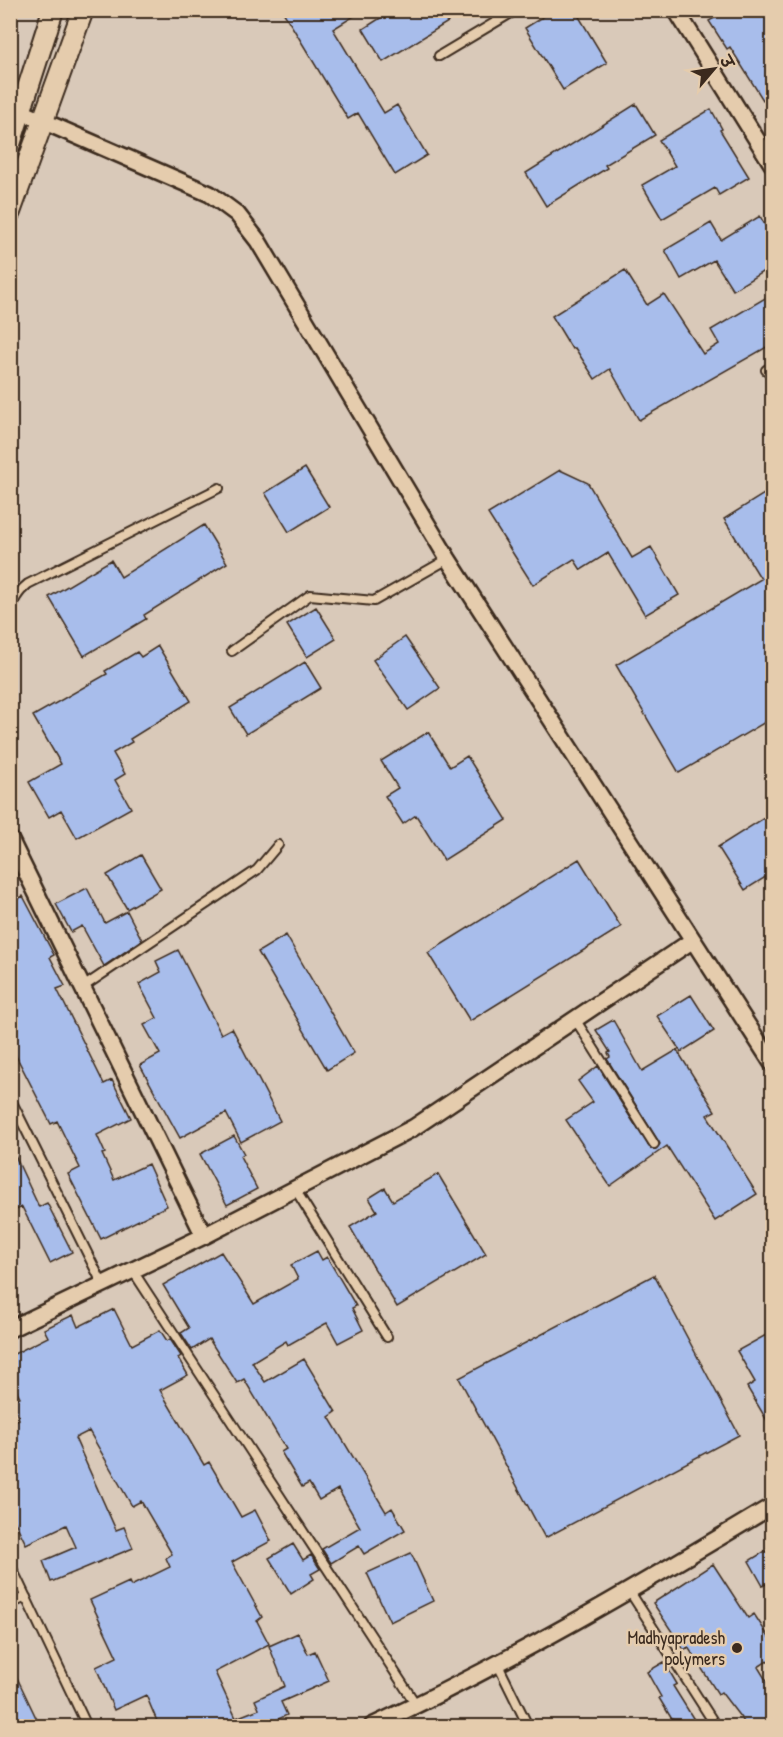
<svg xmlns="http://www.w3.org/2000/svg" width="783" height="1737" font-family="'Patrick Hand','Playpen Sans Deva',sans-serif">
<rect width="100%" height="100%" fill="#d9c9b9"/>
<filter id="ink" filterUnits="userSpaceOnUse"><feTurbulence type="fractalNoise" baseFrequency=".0167" numOctaves="2"/><feDisplacementMap in="SourceGraphic" scale="12" xChannelSelector="R" yChannelSelector="G"/><feConvolveMatrix kernelMatrix="1 2 1 2 8 2 1 2 1" color-interpolation-filters="sRGB"/></filter>
<g filter="url(#ink)">
<path fill="#a8bdeb" stroke="#3b2a1e" stroke-width="1.5" d="M282 10H364L333 29 384 113 397 105 427 155 395 175 358 113 348 119Z
M393 10H441L448 22 383 62 363 29Z
M554 10H575L607 63 563 90 525 28Z
M715 10H772V94L763 100 730 47 727 49 709 21 718 16Z
M636 104 655 135 605 165 607 168 546 206 526 173Z
M711 109 722 129 720 130 749 177 719 195 715 188 662 219 642 185 675 166 659 140Z
M760 216 772 238V266L733 290 714 260 681 279 665 250 711 223 721 240Z
M625 270 647 305 664 294 703 354 719 344 711 330 772 294V344L639 420 610 369 595 379 575 348 572 349 552 316Z
M305 468 329 507 289 532 265 493Z
M560 470 588 483 632 558 651 547 679 595 645 615 608 553 581 570 574 559 533 585 488 514Z
M772 489V718L679 773 616 665 761 579 724 519Z
M204 525 227 563 144 615 146 619 84 656 49 597 111 560 121 577Z
M316 607 336 639 307 657 287 625Z
M405 637 440 688 408 710 373 660Z
M158 646 191 701 130 739 132 742 113 753 125 774 115 780 131 808 77 838 61 810 49 817 29 782 61 764 33 716 107 674 105 671 137 652 141 657Z
M305 662 321 688 246 734 230 708Z
M428 732 450 767 467 756 507 820 444 860 416 815 403 824 385 796 398 788 381 761Z
M772 813V873L745 890 718 847Z
M141 855 161 889 127 909 107 875Z
M579 859 621 927 470 1021 428 953Z
M87 888 105 923 127 911 142 940 104 966 82 926 71 932 56 904Z
M23 896 54 955 50 957 65 986 57 989 104 1084 112 1080 131 1118 97 1135 105 1153 102 1154 114 1180 148 1164 167 1206 101 1239 68 1174 80 1168 57 1121 51 1124 10 1044V903Z
M286 935 354 1053 327 1070 258 952Z
M178 950 221 1034 232 1028 280 1121 241 1142 226 1113 180 1138 140 1065 160 1054 144 1025 157 1018 139 984 161 972 156 961Z
M691 995 714 1031 681 1052 657 1016Z
M613 1020 642 1071 677 1050 715 1111 707 1115 757 1194 715 1221 667 1146 610 1186 566 1120 593 1102 578 1081 598 1066 649 1147 655 1150 660 1144 607 1059 610 1057 608 1053 610 1052 596 1030Z
M234 1136 244 1154 240 1156 257 1189 227 1205 200 1154Z
M10 1145 39 1207 47 1203 72 1252 50 1263 22 1207 10 1213Z
M438 1174 486 1254 397 1307 350 1227 377 1211 369 1198 385 1188 393 1201Z
M317 1251 322 1260 327 1257 356 1306 352 1308 363 1330 338 1343 327 1323 325 1324 288 1345 286 1341 252 1362 265 1382 304 1359 336 1412 329 1417 386 1512 392 1508 405 1530 364 1554 359 1546 331 1563 322 1549 360 1527 338 1489 319 1500 309 1483 302 1487 281 1452 286 1449 244 1379 237 1383 209 1339 192 1350 181 1333 189 1328 163 1285 221 1252 254 1304 298 1279 291 1265Z
M654 1275 739 1435 545 1538 459 1378Z
M114 1309 132 1345 160 1330 167 1341 170 1339 181 1356 178 1358 188 1375 160 1390 204 1465 209 1462 241 1517 255 1510 271 1541 232 1562 262 1617 257 1621 269 1644 215 1672 236 1718 259 1709 255 1700 285 1686 269 1646 298 1633 308 1654 315 1651 329 1681 281 1702 287 1715 264 1726H159L146 1695 114 1710 96 1667 117 1657 90 1600 129 1582 131 1586 170 1567 166 1558 172 1554 141 1501 132 1506 89 1431 75 1438 116 1530 124 1527 133 1548 51 1582 43 1561 76 1547 66 1525 26 1544 10 1512V1423L19 1419 11 1401 20 1397 10 1378V1356L48 1337 44 1329 73 1315 78 1327Z
M766 1335 772 1347V1429L747 1387 755 1382 737 1351Z
M293 1544 303 1560 311 1555 320 1569 311 1574 314 1579 291 1594 269 1558Z
M772 1547V1580L763 1586 749 1561Z
M411 1553 433 1601 390 1622 367 1573Z
M713 1564 748 1618 754 1614 772 1642V1658L758 1667 772 1690V1726H747L721 1692 718 1694 688 1647 684 1650 653 1603Z
M664 1662 677 1684 673 1686 698 1726H676L659 1698 661 1697 647 1672Z
M10 1663 40 1726H10Z"/>
<g fill="none" stroke-linecap="round" stroke-linejoin="round">
<g stroke="#3b2a1e" stroke-width="12">
<path id="service" d="M439 56 516 10
M766 370 772 366
M10 614C13 601 17 593 28 584L219 488
M232 651 310 595 374 601 448 559
M83 987 257 870 278 845
M575 1019 654 1144
M10 1098 103 1285
M295 1189 387 1337
M133 1271 417 1706
M10 1564 87 1726
M630 1592 716 1726
M10 1604 26 1597
M498 1665 528 1726"/>
</g>
<g stroke="#3b2a1e" stroke-width="20">
<path id="minor" d="M676 10 772 164
M22 112 210 194 237 214 258 241 448 559 772 1063
M10 839 204 1236
M10 1329 204 1236 413 1128 693 940
M372 1726C511 1662 642 1584 772 1506"/>
</g>
<g stroke="#3b2a1e" stroke-width="24">
<path id="tertiary" d="M10 144 53 10
M10 212 83 10"/>
</g>
<use href="#service" stroke="#e5ccad" stroke-width="8"/>
<use href="#minor" stroke="#e5ccad" stroke-width="15"/>
<use href="#tertiary" stroke="#e5ccad" stroke-width="20"/>
</g>
</g>
<circle fill="#3b2a1e" stroke="#e5ccad" stroke-width="2" cx="737" cy="1648" r="6"/>
<g text-anchor="middle" stroke-width="5" stroke-linejoin="round" paint-order="stroke">
<g font-size="18" fill="#3b2a1e" stroke="#e5ccad" text-anchor="end">
<text x="725" y="1644">Madhyapradesh<tspan x="725" dy="21">polymers</tspan></text>
</g>
</g>
<rect width="783" height="1737" fill="none" stroke="#e5ccad" stroke-width="36"/>
<rect x="18" y="18" width="747" height="1701" fill="none" stroke="#3b2a1e" stroke-width="2" filter="url(#ink)"/>
<g transform="translate(714 69) rotate(61)" stroke="#e5ccad" stroke-width="4.5" paint-order="stroke">
<path d="M0-4.5L10 22L0 15L-10 22Z" fill="#3b2a1e"/>
<text y="-9" font-size="16" font-weight="bold" text-anchor="middle" fill="#3b2a1e">उ</text>
</g>
</svg>
